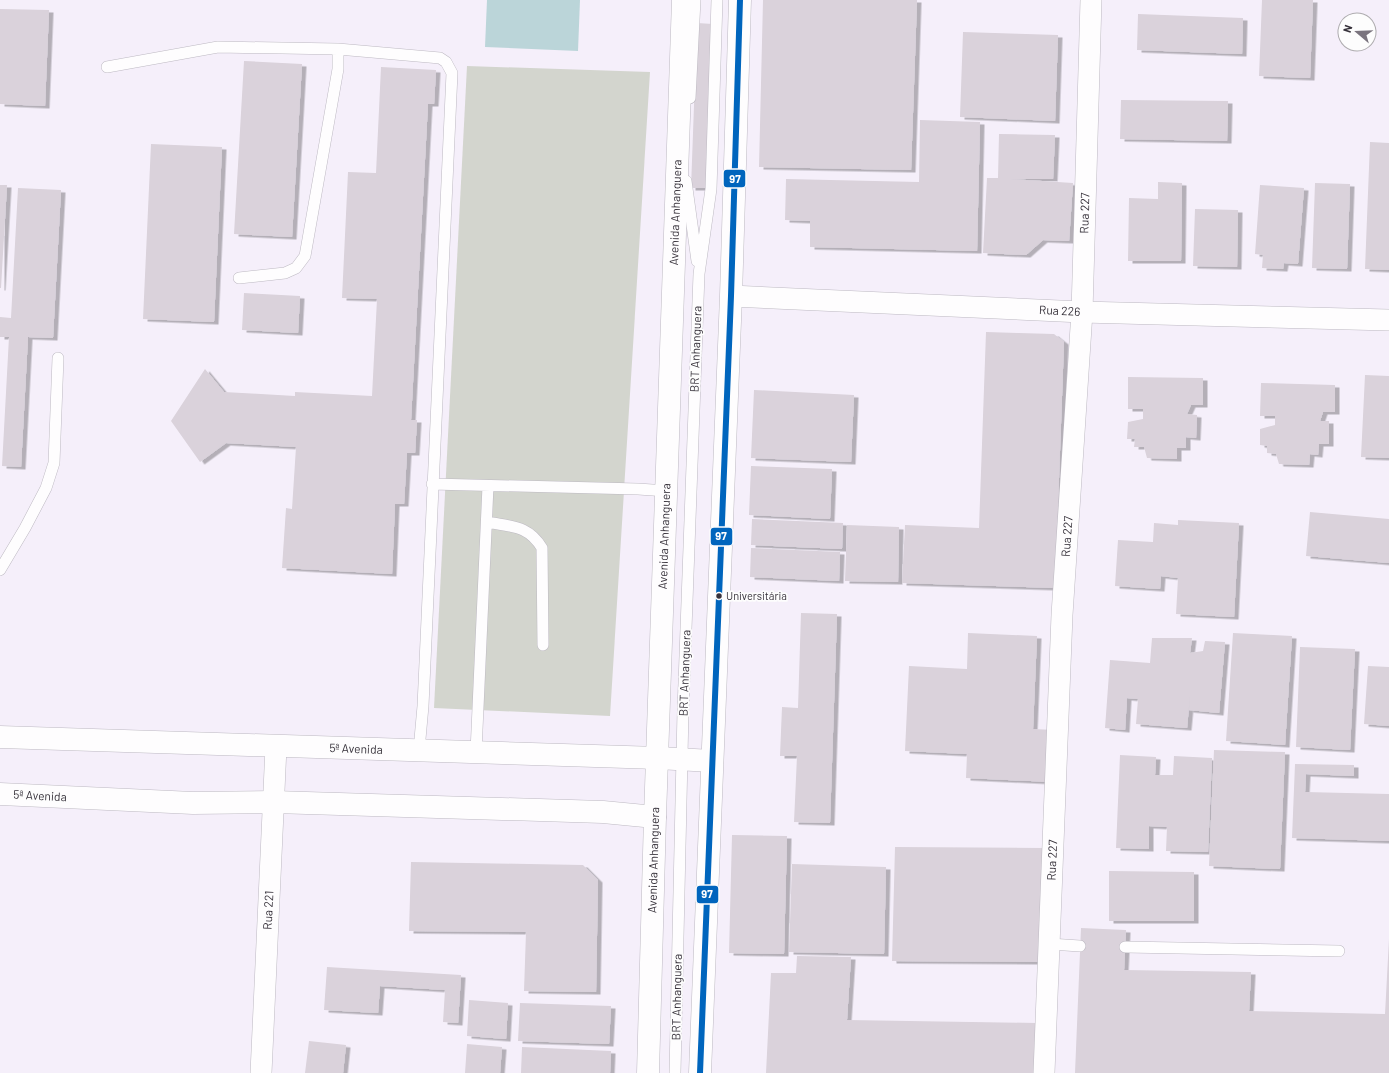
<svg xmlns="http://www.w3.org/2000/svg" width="1389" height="1073" font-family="Barlow,sans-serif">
<defs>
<filter id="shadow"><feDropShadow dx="4.5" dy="2.5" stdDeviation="0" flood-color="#0004"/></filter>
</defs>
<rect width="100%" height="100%" fill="#f5effa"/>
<path fill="#d3d5ce" d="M467 66 650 72 610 716 434 708Z"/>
<path fill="#bbd5d9" d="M487 0H580L578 51 485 47Z"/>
<path fill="#dad2db" filter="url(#shadow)" d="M763 0H917L911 170 759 167Z
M1262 0H1313L1310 78 1259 76Z
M0 9 49 10 45 106 0 104Z
M1138 14 1243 18 1242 54 1137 50Z
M697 23 713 24 707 188H691Z
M963 32 1058 35 1055 121 960 117Z
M244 61 302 64 292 237 234 234Z
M381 67 436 70 434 104H428L411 420H417L415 453H407L404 504H395L392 574 282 568 286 508 292 509 296 447 226 443 200 462 171 421 205 369 224 392 295 396V392L372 396 377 299 342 298 348 172 376 173Z
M1121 100 1228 101 1227 141 1120 139Z
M920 120 980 122 977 251 810 247V221L785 220 786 179 919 182Z
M999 134 1055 135 1053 179H1010L1073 183 1069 241 1043 240 1026 255 983 253 987 178H998Z
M1370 142 1389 143V270L1365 269Z
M151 144 222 147 214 322 143 319Z
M1158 182 1182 183 1181 261H1128L1129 198 1158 199Z
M1315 183 1350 184 1347 269 1312 268Z
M0 185H7L1 288H0Z
M1260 185 1304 188 1298 264 1284 263 1283 269 1262 268 1263 255 1255 254Z
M18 188 61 190 53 338 28 337 21 467 2 466 9 337H0V317L11 318Z
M1195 209 1238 210 1237 267 1193 266Z
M244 293 300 296 298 333 242 330Z
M986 332 1054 334 1064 342 1055 588 902 583 905 525 979 528Z
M1365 375 1389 376V458L1361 457Z
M1128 377 1203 378V405H1191L1187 414 1197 415 1196 438 1186 437V448H1177V459L1147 458 1144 447H1134L1135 439H1127L1128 422 1143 419V409H1128Z
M1261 383 1335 385V412H1323L1320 421H1329V444H1319L1318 455 1310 454 1309 465 1279 464 1276 454 1267 453V446L1260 445V429L1275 425V416H1260Z
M754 390 854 395 851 462 751 458Z
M751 466 832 469 830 519 749 515Z
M1310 512 1389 519V563L1306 556Z
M752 519 843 523 842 549 751 545Z
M1178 520 1239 523 1234 617 1176 614 1178 578 1161 576 1160 589 1115 586 1118 540 1153 542 1154 523 1178 525Z
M847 525 899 527 898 582 845 581Z
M751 548 840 552 839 581 750 577Z
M801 613 837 614 830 823 794 822 797 756H780L782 707 798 708Z
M968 633 1037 636 1033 729 1054 730 1051 782 966 778 967 754 905 751 909 666 967 669Z
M1233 633 1292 636 1285 745 1226 741Z
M1152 638H1192L1190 653 1203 651 1205 641 1225 642 1219 713 1189 710 1190 696 1187 728 1136 724 1138 699 1127 698 1125 730 1105 728 1110 660 1150 663Z
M1300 647 1355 649 1350 750 1296 747Z
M1368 666 1389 667V726L1364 724Z
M1214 750 1285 752 1280 869 1209 866Z
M1120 755 1156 757 1155 775H1173L1174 756 1212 758 1208 852 1166 851 1167 827 1149 826V849L1116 848Z
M1295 764 1354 765V776L1306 774 1305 792 1389 794V841L1292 838Z
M732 835 787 836 784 954 729 953Z
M895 847 1046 848 1041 962 892 961Z
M411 862 583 865 598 880 596 992 524 991 526 932 409 931Z
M792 864 886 867 884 954 789 952Z
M1109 871 1194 872V921H1109Z
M1081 928 1126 930 1124 970 1251 972 1249 1011 1385 1014 1389 939V1073H1075Z
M797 956 851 957 847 1020 1038 1023 1036 1073H766L771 973H796Z
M327 967 461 975 458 1023 443 1022 445 990 380 986 378 1013 324 1010Z
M469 1000 508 1003 506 1039 467 1036Z
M520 1003 611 1006 609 1044 518 1041Z
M309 1041 346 1045 343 1073H305Z
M467 1044 502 1047 500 1073H465Z
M522 1047 611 1051 610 1073H521Z"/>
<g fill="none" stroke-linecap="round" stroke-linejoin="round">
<g stroke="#bdb9c2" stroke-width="12">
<path id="service" d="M107 67 218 47 338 49
M690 98 695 0
M686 181 697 261
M239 278 285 273 296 268 305 256 338 69V49L440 58 446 62 452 73 423 706 419 750
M432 484 638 489 667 491
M487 522C512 527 528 525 542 548L543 645
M0 570 25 528 46 488 54 463 58 358
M476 752 488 486
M1050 944 1080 946
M1125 947 1339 951
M675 1073 683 711 699 274 711 189 717 0"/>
</g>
<g stroke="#bdb9c2" stroke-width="22">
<g id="minor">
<path id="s1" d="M731 296 1082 312 1389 320"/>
<path id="s2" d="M261 1073 276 747"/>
<path id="s3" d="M1044 1073 1062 615 1082 312 1091 0"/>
</g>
</g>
<g stroke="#bdb9c2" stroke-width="23">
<path id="secondary" d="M0 737 658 758 712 761
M0 794 193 803 274 802 603 812 655 817"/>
</g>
<g stroke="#bdb9c2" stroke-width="23">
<g id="primary">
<path id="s4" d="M648 1073 655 817 683 0"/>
<path d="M700 1073 731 296 740 0"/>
</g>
</g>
<use href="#service" stroke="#fefdfe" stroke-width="11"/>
<use href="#minor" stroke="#fefdfe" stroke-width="21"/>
<use href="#secondary" stroke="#fefdfe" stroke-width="22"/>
<use href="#primary" stroke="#fefdfe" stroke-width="22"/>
<g stroke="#fdfdfd" stroke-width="9">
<path id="bus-1" d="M700 1073 731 296 740 0"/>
</g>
<use href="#bus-1" stroke="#0065bd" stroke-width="6"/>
</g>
<circle fill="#37323b" stroke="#fdfdfd" stroke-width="1.5" cx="719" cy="596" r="3.5"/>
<g text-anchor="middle" stroke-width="3.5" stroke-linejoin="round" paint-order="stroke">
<g font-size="11" fill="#37323b" stroke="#fdfdfd" text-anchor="start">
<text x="726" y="600">Universitária</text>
</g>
<g font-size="12" fill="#37323b" stroke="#fdfdfd">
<text dy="4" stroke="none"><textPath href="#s4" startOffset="861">Avenida Anhanguera</textPath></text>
<text dy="4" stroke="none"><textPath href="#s3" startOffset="861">Rua 227</textPath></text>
<text dy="4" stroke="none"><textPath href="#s1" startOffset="329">Rua 226</textPath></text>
<text transform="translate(696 349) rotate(-88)" y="4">BRT Anhanguera</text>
<text dy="4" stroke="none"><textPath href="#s3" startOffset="537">Rua 227</textPath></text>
<text dy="4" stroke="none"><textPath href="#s4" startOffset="537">Avenida Anhanguera</textPath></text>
<text transform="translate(685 673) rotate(-88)" y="4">BRT Anhanguera</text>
<text transform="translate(356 749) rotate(2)" y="4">5ª Avenida</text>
<text transform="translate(40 796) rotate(3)" y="4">5ª Avenida</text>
<text dy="4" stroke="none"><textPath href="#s4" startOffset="213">Avenida Anhanguera</textPath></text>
<text dy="4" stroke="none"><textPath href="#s3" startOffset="213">Rua 227</textPath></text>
<text dy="4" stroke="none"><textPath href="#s2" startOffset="163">Rua 221</textPath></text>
<text transform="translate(677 997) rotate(-89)" y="4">BRT Anhanguera</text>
</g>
</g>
<g stroke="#fdfdfd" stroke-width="1.5">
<rect x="723" y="169" width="23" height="19" rx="4" fill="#0065bd"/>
<rect x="710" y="527" width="23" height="19" rx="4" fill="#0065bd"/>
<rect x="696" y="885" width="23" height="19" rx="4" fill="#0065bd"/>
</g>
<g font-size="11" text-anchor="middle" font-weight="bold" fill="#fff">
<text x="735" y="183">97</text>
<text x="721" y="540">97</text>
<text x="707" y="898">97</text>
</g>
<g transform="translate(1357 32) rotate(289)"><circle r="19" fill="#fdfdfd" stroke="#aeacaf"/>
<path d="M0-3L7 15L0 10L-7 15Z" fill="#7a747e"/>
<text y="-6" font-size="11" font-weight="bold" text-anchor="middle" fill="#37323b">N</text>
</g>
</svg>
